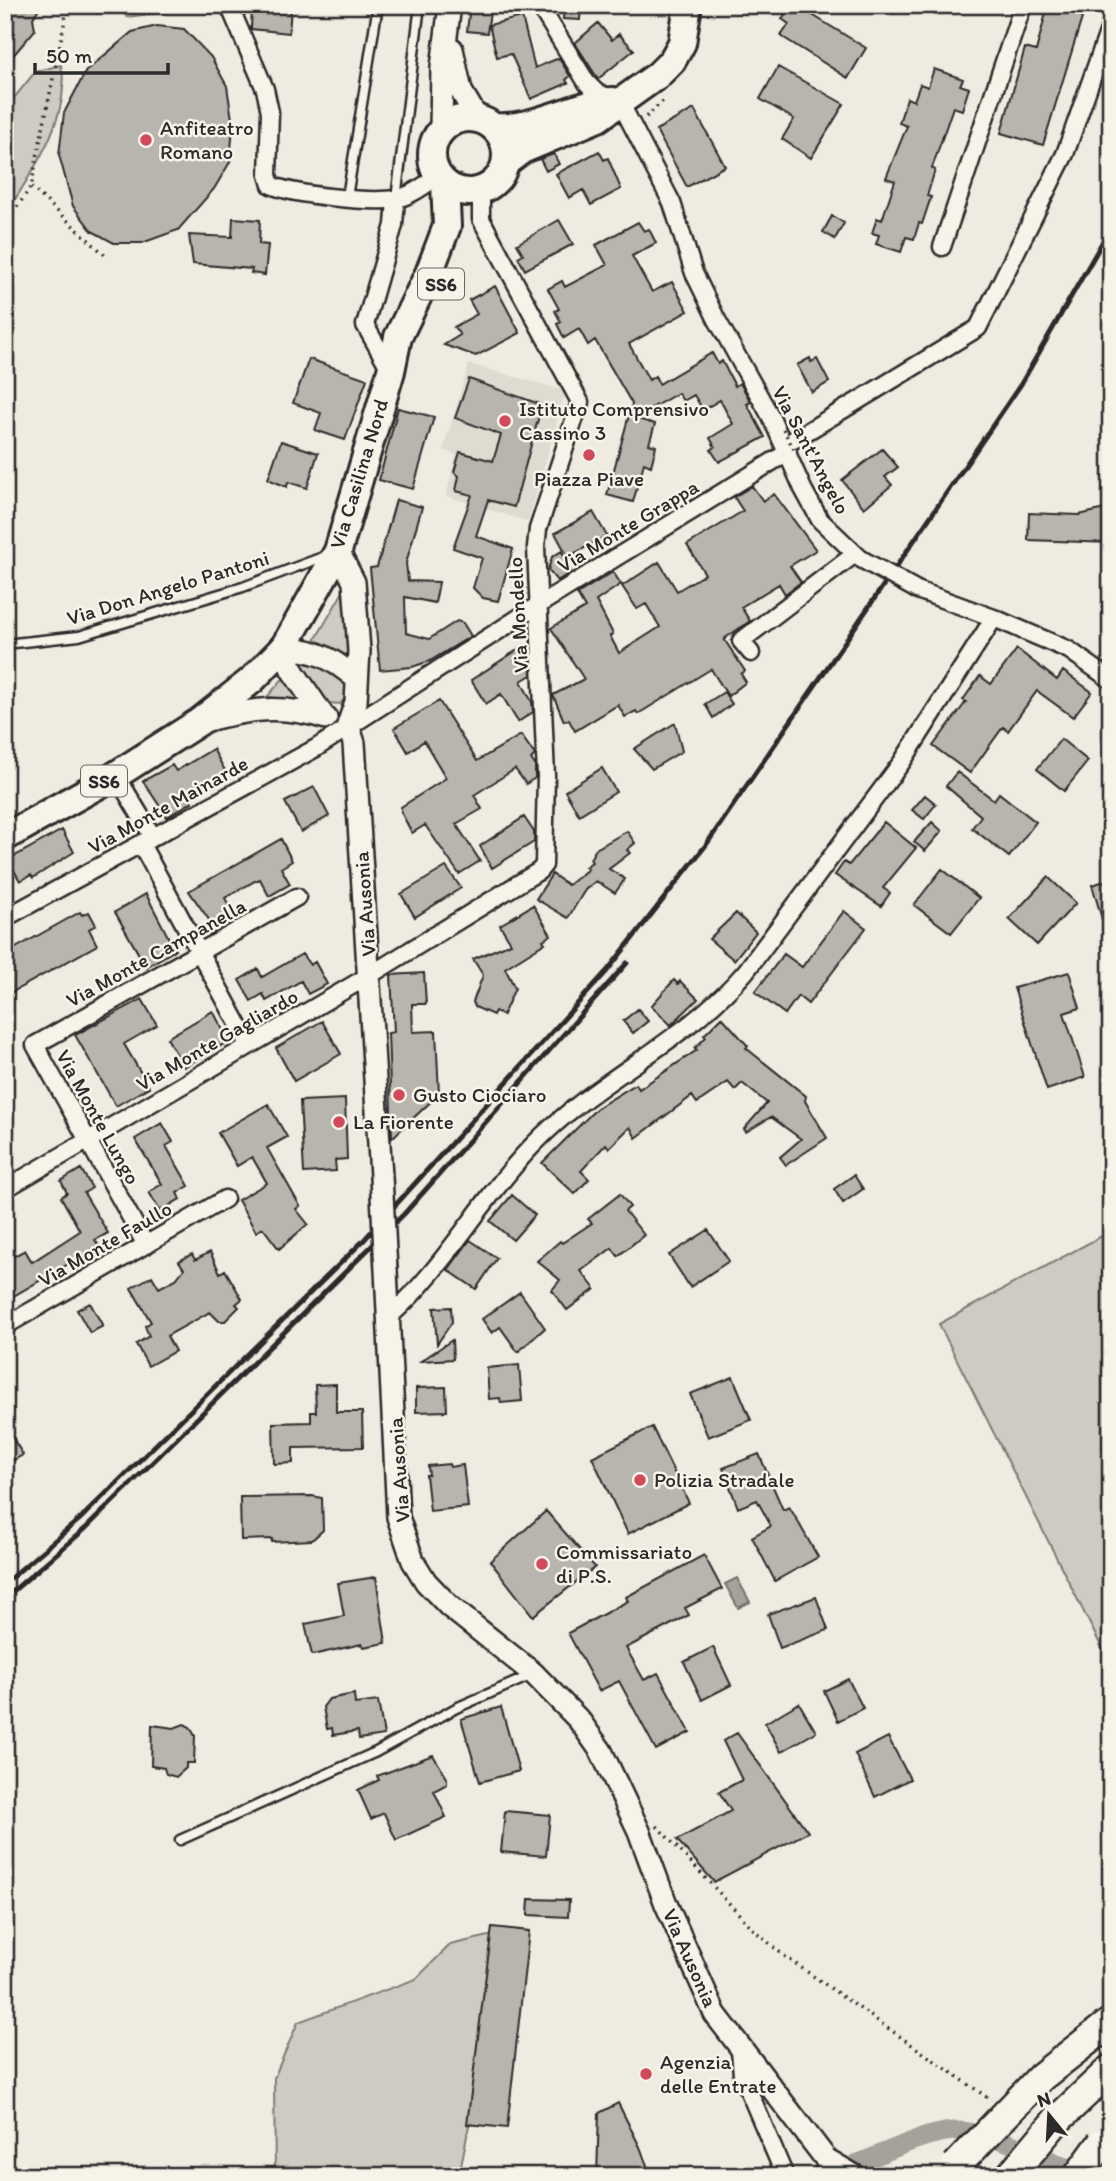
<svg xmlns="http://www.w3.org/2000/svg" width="1116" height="2181" font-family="Itim,sans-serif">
<rect width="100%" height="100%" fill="#efebe0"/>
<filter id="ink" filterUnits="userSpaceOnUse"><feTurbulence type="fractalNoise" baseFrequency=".0143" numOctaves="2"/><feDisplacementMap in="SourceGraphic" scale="14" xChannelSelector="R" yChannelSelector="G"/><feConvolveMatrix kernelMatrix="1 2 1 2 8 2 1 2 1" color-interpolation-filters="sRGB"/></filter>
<g filter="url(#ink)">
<path fill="#dedbd1" d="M469 364 566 391 528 522 446 496 456 455 443 450Z"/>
<path fill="#cfcbc2" stroke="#7d7b76" stroke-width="2" d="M116 5H179L175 11 127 17Z
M61 65C73 115 31 174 5 215V109L35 72Z
M348 583 353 659 332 648 311 647Z
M313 662 347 680 348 695 340 704 329 703 298 664Z
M286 675 306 701 267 697Z
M1111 1231V1666L939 1324Z
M493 1935 474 2100 460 2171 455 2176H275L274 2078 298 2022 416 1979 450 1945Z"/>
<path fill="#a4a29a" stroke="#74726e" stroke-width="2" d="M737 1578 750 1602 738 1608 725 1584Z"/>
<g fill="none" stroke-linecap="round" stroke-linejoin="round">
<path stroke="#a4a29a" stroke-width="19" d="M856 2164C888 2152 920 2134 954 2131 991 2129 1052 2163 1089 2176"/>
</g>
<path fill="#b8b5ae" stroke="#2b2b2b" stroke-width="2" d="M7 5H41L33 18 35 30 5 65V31L11 25Z
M252 5 291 8 289 33 251 29Z
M470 5H491L487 33 467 31Z
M564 5H581L580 20 563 19Z
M791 5H796L866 48 848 78 781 36 789 24 782 19Z
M1048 5H1086L1043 145 1001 133 1025 48 1036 51Z
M522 17 535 68 559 58 570 76 566 80 568 83 531 99 511 54 497 57 489 25Z
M598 23 612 40 619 34 634 50 598 79 575 43Z
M157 26 184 29 211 57 227 86 233 126 230 162 214 189 178 230 142 243H114L92 231 73 206 59 155 64 113 86 71 132 32Z
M778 67 844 104 811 158 782 139 794 119 760 99Z
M934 69 963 79 960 85 969 88 962 110 953 107 932 168 935 170 927 196 931 197 922 224 919 223 914 239 906 237 901 252 876 244 879 235 872 233 877 218 882 220 895 181 886 178 907 126 899 123 907 98 914 101 920 84 928 87Z
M694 109 725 166 687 187 656 130Z
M599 151 604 160 608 158 621 189 591 205 583 190 569 198 556 174Z
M554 154 559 164 546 171 540 159Z
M832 216 844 223 835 239 823 232Z
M233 218 260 220 259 244 268 245 265 275 251 273 252 269 193 264 189 235 232 237Z
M559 220 573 244 525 270 518 257 523 254 517 244Z
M638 222 644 231 649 229 656 243 632 256 652 292 672 282 688 311 629 344 649 380 655 376 659 384 712 353 718 364 722 361 735 386 740 383 751 402 747 404 765 437 719 462 711 450 715 447 710 438 733 424 720 400 703 410 694 395 683 401 678 393 634 418 655 424 649 444 656 446 651 466 644 463 633 502 607 495 632 404 595 340 588 345 579 329 564 338 557 324 561 322 555 311 559 309 548 289 562 281 565 287 607 265 596 245Z
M495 286 520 333 476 356 444 345 460 335 454 327 477 314 469 300Z
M810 358 811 362 817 359 829 382 812 392 797 365Z
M309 359 367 379 345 440 315 430 321 413 293 403Z
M469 379 542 405 514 507 488 500 476 536 513 549 498 601 483 598 473 588 482 558 453 548 472 495 456 491 459 476 454 472 460 452 493 461 501 435 455 418Z
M398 408 434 417 413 489 379 480Z
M281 441 318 453 307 488 288 482 287 487 268 479Z
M882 449 898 467 885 477 892 485 864 508 842 480Z
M752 486 763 501 774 494 816 550 790 566 801 582 785 594 779 584 741 607 750 621 724 639 745 671 741 674 746 682 728 696 711 669 638 714 636 711 625 717 618 705 575 731 569 720 564 721 553 695 584 679 551 628 585 608 577 594 613 572 621 584 596 601 613 634 610 636 619 653 660 627 646 604 637 609 622 586 659 562 677 591 705 574 687 545 743 511 734 497Z
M396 500 422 507 406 563 408 581 439 582 435 603 405 597 406 633 429 639 457 621 463 623 471 636 430 661 412 667 380 670 370 568 377 567Z
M1105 509 1106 513 1111 512V543L1028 540 1029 513 1079 515Z
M593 512 607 536 568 557 555 533Z
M562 551 571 572 557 581 548 570 552 557Z
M525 645 530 652 531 675 521 681 532 702 533 712 518 722 501 694 486 704 471 680Z
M1017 649 1057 680 1063 671 1092 692 1073 717 1037 691 1008 731 1003 727 970 773 933 746 966 702 963 700 980 676 991 684Z
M724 692 732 704 713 718 705 704Z
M439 701 477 761 521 735 535 755 531 759 535 765V778L526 784 515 769 474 795 482 809 456 824 480 861 459 874 425 825 412 833 401 812V807L446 778 424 741 408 752 394 728Z
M675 723 682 751 652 769 634 749Z
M1061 739 1088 761 1064 791 1037 769Z
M213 749 227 774 189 795 192 802 167 817 143 781 172 765 176 771Z
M602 768 616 792 579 815 565 791Z
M957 772 994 800 999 793 1036 822 1009 857 972 828 981 816 946 786Z
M314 787 329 816 301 832 285 802Z
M925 795 936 804 924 819 912 810Z
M524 817 534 832V842L492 868 480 846Z
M884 822 916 848 883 888 890 893 881 906 835 875 844 862 849 865Z
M932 822 942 831 925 851 914 842Z
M62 830 74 852 33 878 31 875 20 881 8 860Z
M627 831 635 843 627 850 630 853 609 869 625 879 615 893 596 881 585 890 568 918 536 899 552 874 568 885 588 869 585 867 592 862 590 859 596 849Z
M281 839 292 861 281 868 290 884 269 896 260 879 255 881 225 898 234 916 214 927 189 891Z
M446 867 461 888 415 917 401 894Z
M942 869 979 898 951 933 914 905Z
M1048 877 1076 903 1037 945 1009 919Z
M1111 879V936H1107L1092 885Z
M146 894 175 950 146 967 115 912Z
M533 905 551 935 543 940 545 943 505 968 515 988 503 1015 495 1011 493 1015 475 1007 473 1002 483 975 473 959 511 943 500 925Z
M844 911 866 928 808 1004 798 996 785 1014 755 992 784 954 802 967Z
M80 912 82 915 89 912 96 925 89 929 97 945 5 996V954Z
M736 913 756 932 734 960 709 939Z
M302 954 310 965 315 962 327 984 308 994 301 981 266 1001 263 994 251 1001 239 980 258 969 262 977Z
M1069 972 1080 1008 1064 1013 1085 1077 1047 1090 1014 988Z
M424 973 426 1004H412L413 1032 436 1031 439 1094 392 1138 388 1033 394 1032 391 975Z
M674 980 678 984 680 981 698 999 671 1025 651 1006Z
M142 999 157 1025 124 1044 149 1087 116 1106 75 1035Z
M638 1009 648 1021 633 1033 623 1021Z
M213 1011 229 1041 184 1067 167 1038Z
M722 1017 748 1046 746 1048 806 1096 805 1101 827 1138 786 1165 780 1157 801 1139 771 1117 746 1132 744 1129 767 1103 742 1083 735 1090 728 1082 697 1103 692 1096 636 1138 630 1127 609 1148 606 1144 581 1171 589 1179 575 1194 542 1163 597 1108 636 1084 639 1089 697 1050 695 1048 706 1037 704 1035Z
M322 1021 341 1054 294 1081 276 1048Z
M345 1099 347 1159 335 1160 336 1171 304 1173 300 1101Z
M268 1104 287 1137 267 1148 300 1206 296 1209 308 1224 279 1249 263 1228 256 1232 238 1200 267 1183 252 1157 237 1166 218 1133Z
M162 1123 173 1142 166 1146 189 1186 177 1193 180 1199 160 1211 149 1192 162 1184 135 1139Z
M81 1169 92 1188 84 1193 108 1233 95 1240 99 1246 5 1301V1261L25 1250 32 1262 80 1231 61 1197 67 1193 61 1181Z
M854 1175 863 1189 843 1203 834 1189Z
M620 1194 630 1207 625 1211 644 1235 618 1256 612 1248 581 1271 595 1289 567 1310 552 1290 560 1280 537 1261 560 1241 562 1243 592 1223 588 1219Z
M512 1195 535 1215 513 1240 490 1221Z
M708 1230 729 1261 690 1287 669 1255Z
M470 1240 497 1258 476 1289 448 1270Z
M210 1252 220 1273 225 1270 242 1299 236 1304 239 1307 225 1321H219L210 1312 167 1336 175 1351 148 1366 136 1344 149 1336 145 1326 151 1322 131 1288 152 1276 159 1288 176 1279 184 1269 179 1261 192 1254 195 1260Z
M520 1292 545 1328 518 1352 500 1327 492 1333 482 1319Z
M90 1303 103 1326 90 1333 77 1310Z
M451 1307 452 1322 437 1344 434 1308Z
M452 1340 453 1359 421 1361Z
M519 1365 522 1401 501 1403 500 1398 489 1399 487 1368Z
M733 1377 751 1420 708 1437 690 1394Z
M336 1384V1412H362L363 1447 293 1448V1463L274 1464 273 1423 311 1422V1412H316L315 1385Z
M446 1387 447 1411 416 1412V1388Z
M5 1425 23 1455 5 1465Z
M652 1427 689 1503 628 1534 592 1457Z
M759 1454 783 1510 789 1507 793 1513 818 1557 775 1581 752 1537 771 1526 757 1500 738 1508 723 1468Z
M449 1464 450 1467 463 1465 468 1507 430 1511 426 1475H429L428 1466Z
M312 1496 322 1498 323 1530 312 1540 272 1542V1539L241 1540 240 1497Z
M546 1511 595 1567 533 1616 490 1561Z
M704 1555 722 1589 685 1608 689 1615 626 1648 644 1680 658 1673 690 1732 656 1750 619 1681 599 1691 568 1633 628 1601 626 1597Z
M376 1577 386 1643 363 1647 362 1644 312 1655 305 1624 344 1616 338 1583Z
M816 1597 828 1630 780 1648 768 1614Z
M713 1647 731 1685 702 1700 684 1662Z
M848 1679 863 1708 838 1721 824 1691Z
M354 1694 355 1704 378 1701 384 1735 359 1739 358 1731 333 1735 332 1728 327 1729 323 1707 329 1699Z
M799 1703 816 1732 781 1752 765 1723Z
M501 1707 519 1771 480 1782 461 1719Z
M184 1724 190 1727 195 1736 194 1763H186V1768L176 1777 166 1774 164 1768 151 1766 152 1725 174 1728Z
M737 1733 808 1832 714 1882 677 1840 731 1811 719 1792 742 1780 723 1741Z
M888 1737 910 1779 875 1797 855 1754Z
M433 1755 447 1778V1784L434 1791 446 1817 396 1840 384 1813 371 1819 358 1790 379 1780 377 1776Z
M505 1811 550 1815 546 1856 501 1852Z
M529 1899 569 1900 568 1917 528 1915Z
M492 1927 529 1931 507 2128 467 2124Z
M618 2103 640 2147 651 2176H597L599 2113Z"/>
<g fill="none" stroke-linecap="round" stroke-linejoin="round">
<g stroke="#2b2b2b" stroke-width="13">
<path id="service" d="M347 197 378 5
M396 199 420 5
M5 644 79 636 243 587 328 555
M180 1840 376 1752 456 1708 532 1675"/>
</g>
<g stroke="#2b2b2b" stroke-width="21">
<path id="minor" d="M229 5 265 89 270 112 268 175 271 185C294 195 369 203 395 199 410 197 426 184 438 176
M539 5 587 83 597 93 619 100 672 203 694 273 716 318 771 417 803 489 820 520 861 559
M942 247 1023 5
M391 371 365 325 394 225 396 199
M785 445 978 328 1065 154 1111 24
M917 590 994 618 1069 650 1111 680
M751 653 741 641 855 554
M116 775 153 837
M141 844 249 1044
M5 918 316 748 540 604 788 452
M5 1189 370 975 539 871 544 865 546 776 536 547 538 529 580 402 481 219V190
M146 1245 35 1045 297 897
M390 1316C446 1266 481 1199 533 1145 597 1078 684 1044 746 971L902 762 994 618
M5 1326 225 1199
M740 2050 742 2075 785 2176"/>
</g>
<g stroke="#2b2b2b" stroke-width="26">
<path id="tertiary" d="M452 49 461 91 477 118
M441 130 442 67 450 5
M338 551 354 582 359 651 356 702 348 725 354 743 381 1176
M324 717 292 670 284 647C318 651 330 657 357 679
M204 721C250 709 280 704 326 718
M386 1270 398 1517 413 1561 426 1582 449 1606 534 1674 579 1720 601 1751 639 1831 666 1904 715 2014 826 2159 831 2176
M826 2159 855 2176"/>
</g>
<g stroke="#2b2b2b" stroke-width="32">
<path id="primary" d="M432 155a37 37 0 1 1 74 0a37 37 0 1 1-74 0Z
M494 127C536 130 572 104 613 101
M506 162 522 150 598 118 658 75 672 61 682 43 688 5
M5 837 116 775 199 722 252 680 284 647 338 551 391 371 398 337 429 273 447 226 445 183"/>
</g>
<g stroke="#2b2b2b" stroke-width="33">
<path id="trunk" d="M1024 2095 1041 2077 1111 2022
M1056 2121 1111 2069"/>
</g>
<path stroke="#2b2b2b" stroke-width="3.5" stroke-dasharray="2 5" stroke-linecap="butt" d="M646 117 666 98
M31 187 105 255
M5 224 31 187 68 5
M657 1826 753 1929 783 1955 991 2100"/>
<use href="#service" stroke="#f7f3e8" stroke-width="8"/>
<use href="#minor" stroke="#f7f3e8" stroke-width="16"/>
<use href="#tertiary" stroke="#f7f3e8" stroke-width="21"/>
<use href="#primary" stroke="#f7f3e8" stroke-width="26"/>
<use href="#trunk" stroke="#f7f3e8" stroke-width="28"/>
<path stroke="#2b2b2b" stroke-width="5" d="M5 1583 81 1518 363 1241 607 971 706 845 1021 384 1111 227
M5 1598 86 1528 404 1214 627 963"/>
<g stroke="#2b2b2b" stroke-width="21" stroke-linecap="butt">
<path id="minor-bridge" d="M861 559 917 590"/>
</g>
<g stroke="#2b2b2b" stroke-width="26" stroke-linecap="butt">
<path id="tertiary-bridge" d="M381 1176 386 1270"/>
</g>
<g stroke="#2b2b2b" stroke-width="33" stroke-linecap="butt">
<path id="trunk-bridge" d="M956 2166 1024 2095
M1010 2176 1056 2121
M1078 2176 1102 2143"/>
</g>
<path stroke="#2b2b2b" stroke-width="3.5" stroke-dasharray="2 5" stroke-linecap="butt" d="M783 429 795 451"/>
<use href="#minor-bridge" stroke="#f7f3e8" stroke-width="16"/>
<use href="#tertiary-bridge" stroke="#f7f3e8" stroke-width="21"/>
<use href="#trunk-bridge" stroke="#f7f3e8" stroke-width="28"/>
</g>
</g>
<g fill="#d1495b" stroke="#f7f3e8" stroke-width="2.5">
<circle cx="146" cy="140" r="7"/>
<circle cx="505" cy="421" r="7"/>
<circle cx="589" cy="455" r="7"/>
<circle cx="399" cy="1095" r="7"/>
<circle cx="339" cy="1122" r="7"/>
<circle cx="640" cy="1480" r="7"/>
<circle cx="542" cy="1564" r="7"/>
<circle cx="646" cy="2074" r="7"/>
</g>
<g text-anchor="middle" stroke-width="5" stroke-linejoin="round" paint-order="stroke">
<g fill="#f7f3e8" stroke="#686764" stroke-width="2">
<rect x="418" y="268.5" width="46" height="31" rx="5"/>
<rect x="81" y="765.5" width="46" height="31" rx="5"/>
</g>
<g font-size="19" font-weight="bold" fill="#2b2b2b">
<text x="441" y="291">SS6</text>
<text x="104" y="788">SS6</text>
</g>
<g font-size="21" fill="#2b2b2b" stroke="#f7f3e8" text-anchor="start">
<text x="160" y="135">Anfiteatro<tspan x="160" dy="24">Romano</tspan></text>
<text x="519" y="416">Istituto Comprensivo<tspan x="519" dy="24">Cassino 3</tspan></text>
<text x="589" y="486" text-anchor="middle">Piazza Piave</text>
<text x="413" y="1102">Gusto Ciociaro</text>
<text x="353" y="1129">La Fiorente</text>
<text x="654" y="1487">Polizia Stradale</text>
<text x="556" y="1559">Commissariato<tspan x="556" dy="24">di P.S.</tspan></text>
<text x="660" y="2069">Agenzia<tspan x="660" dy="24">delle Entrate</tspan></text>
</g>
<g font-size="21" fill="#2b2b2b" stroke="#f7f3e8">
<text transform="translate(811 450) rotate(62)" y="7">Via Sant'Angelo</text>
<text transform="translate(359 474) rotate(-73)" y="7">Via Casilina Nord</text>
<text transform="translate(628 526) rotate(-31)" y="7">Via Monte Grappa</text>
<text transform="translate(168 588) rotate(-17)" y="7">Via Don Angelo Pantoni</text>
<text transform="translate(518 615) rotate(-93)" y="7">Via Mondello</text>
<text transform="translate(168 805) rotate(-29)" y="7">Via Monte Mainarde</text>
<text transform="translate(365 904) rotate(-94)" y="7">Via Ausonia</text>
<text transform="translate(156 953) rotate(-29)" y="7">Via Monte Campanella</text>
<text transform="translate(217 1040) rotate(-30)" y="7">Via Monte Gagliardo</text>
<text transform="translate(98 1117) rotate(61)" y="7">Via Monte Lungo</text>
<text transform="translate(105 1244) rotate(-30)" y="7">Via Monte Faullo</text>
<text transform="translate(399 1470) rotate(-94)" y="7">Via Ausonia</text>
<text transform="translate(690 1958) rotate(66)" y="7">Via Ausonia</text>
</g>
</g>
<rect width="1116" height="2181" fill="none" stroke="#f7f3e8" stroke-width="28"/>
<rect x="14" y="14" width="1088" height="2153" fill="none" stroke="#2b2b2b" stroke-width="2.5" filter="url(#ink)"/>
<g transform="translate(1049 2115) rotate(342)" stroke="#f7f3e8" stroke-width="5" paint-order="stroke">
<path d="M0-5L12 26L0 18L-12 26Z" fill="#2b2b2b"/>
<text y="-10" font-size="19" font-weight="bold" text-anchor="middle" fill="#2b2b2b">N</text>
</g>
<path d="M35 63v10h133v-10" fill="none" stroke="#2b2b2b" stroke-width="3.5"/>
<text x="46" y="63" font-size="21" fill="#2b2b2b" stroke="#f7f3e8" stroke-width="5" paint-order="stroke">50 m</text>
</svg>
